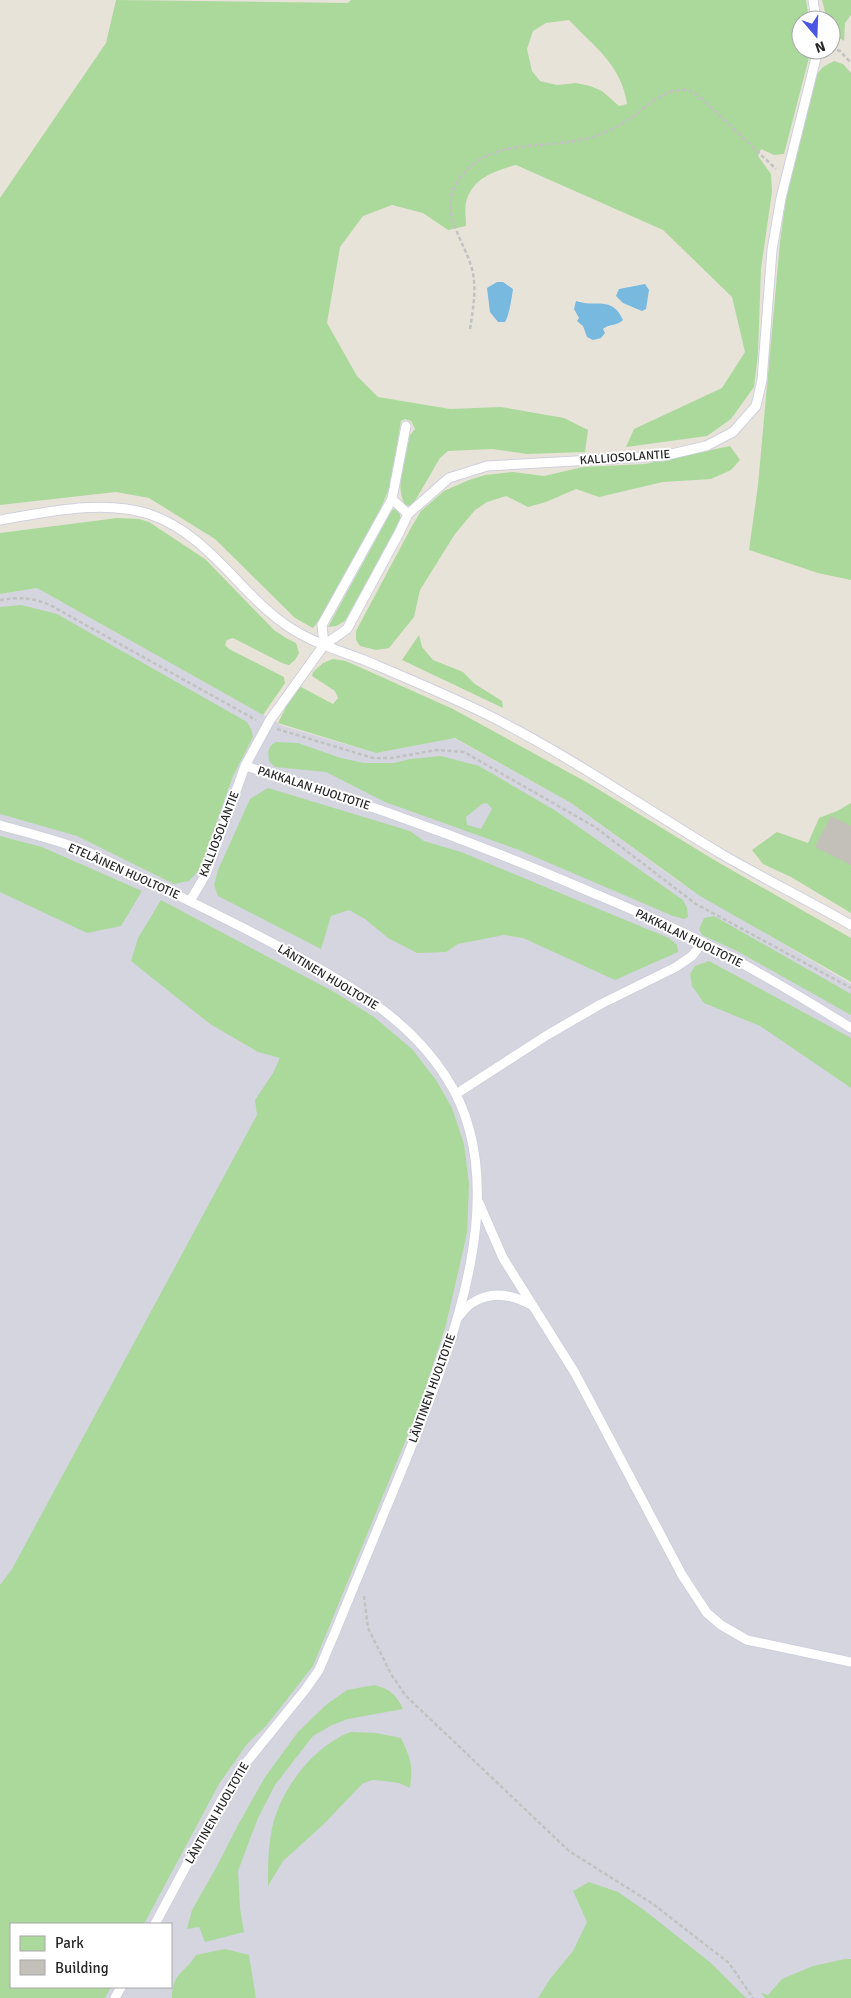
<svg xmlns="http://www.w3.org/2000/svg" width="851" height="1998" font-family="Signika,sans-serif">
<rect width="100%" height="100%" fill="#e8e3d9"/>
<path fill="#d5d5e0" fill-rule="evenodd" d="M37 588 283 726 376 753 454 738 571 803 681 883 851 984V1998H0V594ZM11 1924H171V1987H11Z"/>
<path fill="#aad99b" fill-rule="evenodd" d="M116 0 348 3 351 0H806L809 20H801V50H811L784 154 774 155 761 149 758 156 771 174 772 192 761 269 758 353 754 387 731 419 707 436 626 447 634 429 722 388 745 352 732 297 663 230 516 165C497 170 474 177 467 199 464 206 466 218 466 226L448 230 423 213 392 205 363 216 340 247 327 323 357 376 378 397 450 409 501 407 564 418 588 430 585 452 527 454 492 449 448 451 440 458 412 506 405 505C394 484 405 457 410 435L415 429 411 421 405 419 401 421 390 486 382 506 322 616 313 628 295 618 215 539 149 498 116 492 0 505V198L106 43ZM569 20C595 48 621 64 627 104L619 106 602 91 590 86 576 83 557 85 540 81 532 71 527 49 533 31 546 23Z
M822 0H851V15L845 23 844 41 833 34 831 20H827Z
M834 61 843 64 851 73V580L818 573 749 550 758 485 780 242 787 189 813 79 823 67Z
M730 446 740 460 731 470 711 479 663 482 599 497 576 489 546 502 528 507 506 496 487 502 475 510 455 534 420 590 414 617 389 648 376 650 360 646 356 640V631L412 526 421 511 444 491 469 480 485 475 513 472 544 476 583 467 645 464Z
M395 509 399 510 401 519 345 621 336 626 328 627 392 510Z
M117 518 139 519 149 522 205 559 274 630 286 638 296 643 299 653 295 660 289 665 282 663 233 638 227 640 225 645 229 649 284 677 285 683 263 715 37 588 0 594V533Z
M21 605 57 614 247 722 251 729 253 737 233 776 200 869 189 881 174 884 77 836 0 814V607Z
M419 635 422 647 433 660 463 672 475 684 502 701 503 708 402 660Z
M333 659 346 661 453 709 588 783 716 861 851 938V982L700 896 571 803 455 738 376 753 278 723 293 693 301 687 333 704 338 698 335 691 312 676 313 672 323 663Z
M276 742 298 743 341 758 364 763H394L410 759 441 756 479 766 556 811 683 900 687 908 688 917 684 919 673 916 519 850 385 802 326 772 275 767 269 761C268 752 267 747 276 742ZM487 803 492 809 481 829 467 825 466 817 482 804Z
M268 788 410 831 424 841 461 852 669 938 677 945 678 952 615 980 523 938 504 935 458 944 446 952 417 953 388 938 365 919 349 910 331 916 321 949 218 896 214 885 218 870 250 799Z
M851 803V913L791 877 763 864 752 850 777 832 808 843 819 818 837 811Z
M0 836 42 847 142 891 121 926 87 933 0 892Z
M161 900 336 993 374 1017 412 1049 436 1080 452 1108 464 1144 469 1184 467 1233 446 1325 419 1408 313 1666 266 1726 247 1744 219 1784 144 1924H11V1987H111L105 1998H0V1585L12 1569 257 1115 255 1100 273 1073 280 1058 258 1052 210 1024 131 961 138 938Z
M714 916 851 994V1015L737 951 702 935 699 929 704 918Z
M709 961 851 1038V1088L760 1026 704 1003 692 986 690 974 695 966Z
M374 1685C390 1689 396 1694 403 1709L348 1719 332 1725 313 1736 275 1785 258 1818 238 1871 240 1908 244 1932 205 1942 199 1927 187 1929 192 1910 217 1866 237 1827 265 1777 298 1732 327 1704 347 1690Z
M351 1732 376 1733 401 1738C411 1759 413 1765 410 1788L399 1783 385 1781 372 1780 362 1784 325 1823 283 1861 268 1886C268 1867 268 1847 272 1828 280 1790 314 1745 351 1732Z
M589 1882 618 1892 644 1910 711 1963 746 1998H538L550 1979 573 1951 587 1922 573 1891Z
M225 1949 249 1955 256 1998H172C172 1972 185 1973 196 1955Z
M845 1959H851V1998H765L761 1993 768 1995 782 1979 813 1966Z"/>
<path fill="#77b9df" d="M497 282H503L513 289C512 296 509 317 505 322H498L490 312 487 288Z
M645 284 649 290 646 309 642 311 623 303 616 296 619 289Z
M576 301C595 308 612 295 623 320 617 326 608 324 603 329L605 333 601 338 593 340 587 337 583 326 577 321 579 318 574 309Z"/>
<path fill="#c3c0b9" d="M831 816 851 826V865L815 847Z"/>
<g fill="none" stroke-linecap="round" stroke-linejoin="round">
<g stroke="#cfd0de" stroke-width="11">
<path id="lane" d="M813 0 816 20
M406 426 392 499 408 514
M0 520C47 512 103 499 149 514 211 535 240 596 292 629 314 643 340 651 364 660 404 677 445 694 484 713 567 754 644 808 723 855 765 879 809 901 851 925
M324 645 322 625 392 499
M245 766C361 801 475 842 586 890 626 907 665 923 704 943 754 969 803 998 851 1028
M0 825C27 833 54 839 80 849 103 857 124 870 146 880 189 901 233 922 276 945 339 979 406 1014 446 1077 520 1190 446 1360 401 1472 378 1527 356 1582 333 1637L319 1670 305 1690 245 1764 222 1799 155 1924
M190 901 206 874 245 766 270 720 324 645 347 629 399 533 408 514 449 478 487 466 663 456 706 446 733 432 756 406 762 380 772 250 781 198 818 50
M456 1094 549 1034 601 1004 676 967 692 956 703 942
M479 1203 503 1258 575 1373 682 1575 707 1613 721 1625 747 1640 851 1662
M458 1317C462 1313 467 1306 472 1303 492 1290 514 1295 533 1306
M115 1998 121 1987"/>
</g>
<path stroke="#c2c2c2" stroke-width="2.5" stroke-dasharray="4 2.5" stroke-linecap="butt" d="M831 48 840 51 851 63
M470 329C473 309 477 289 472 269 465 243 443 217 453 190 455 185 458 181 461 177 489 139 538 149 580 140 597 137 613 129 628 120 646 108 664 87 688 90 692 91 697 95 701 98L776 169
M0 600C21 597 30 597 50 605L256 720
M277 729 373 758H392L436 750 464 752 595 827 696 904 851 988
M364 1596 368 1628 391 1674 406 1696 569 1851 653 1904 729 1963 753 1998"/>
<use href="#lane" stroke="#fff" stroke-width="9"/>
</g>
<g text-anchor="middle" stroke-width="4" stroke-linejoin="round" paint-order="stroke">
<g font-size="12" fill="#262626" stroke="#fff">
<text transform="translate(625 457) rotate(-4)" y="4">KALLIOSOLANTIE</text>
<text transform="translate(314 788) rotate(18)" y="4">PAKKALAN HUOLTOTIE</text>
<text transform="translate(219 834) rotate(-69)" y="4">KALLIOSOLANTIE</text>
<text transform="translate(124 871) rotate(24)" y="4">ETELÄINEN HUOLTOTIE</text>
<text transform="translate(689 938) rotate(26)" y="4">PAKKALAN HUOLTOTIE</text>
<text transform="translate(328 977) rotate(31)" y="4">LÄNTINEN HUOLTOTIE</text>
<text transform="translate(432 1388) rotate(-70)" y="4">LÄNTINEN HUOLTOTIE</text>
<text transform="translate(217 1813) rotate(-60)" y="4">LÄNTINEN HUOLTOTIE</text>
</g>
</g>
<rect x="10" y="1923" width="162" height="65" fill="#ffffff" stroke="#a8a8a8"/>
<rect x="20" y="1936" width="25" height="15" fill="#aad99b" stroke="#a8a8a8"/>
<text x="55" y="1948" font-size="15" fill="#262626">Park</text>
<rect x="20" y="1960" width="25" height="15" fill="#c3c0b9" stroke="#a8a8a8"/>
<text x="55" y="1973" font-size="15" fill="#262626">Building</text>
<g transform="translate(816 35) rotate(161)"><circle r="24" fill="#ffffff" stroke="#a8a8a8"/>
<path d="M0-4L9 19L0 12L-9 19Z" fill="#4a57e4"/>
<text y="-8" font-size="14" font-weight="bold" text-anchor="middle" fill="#262626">N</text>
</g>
</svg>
